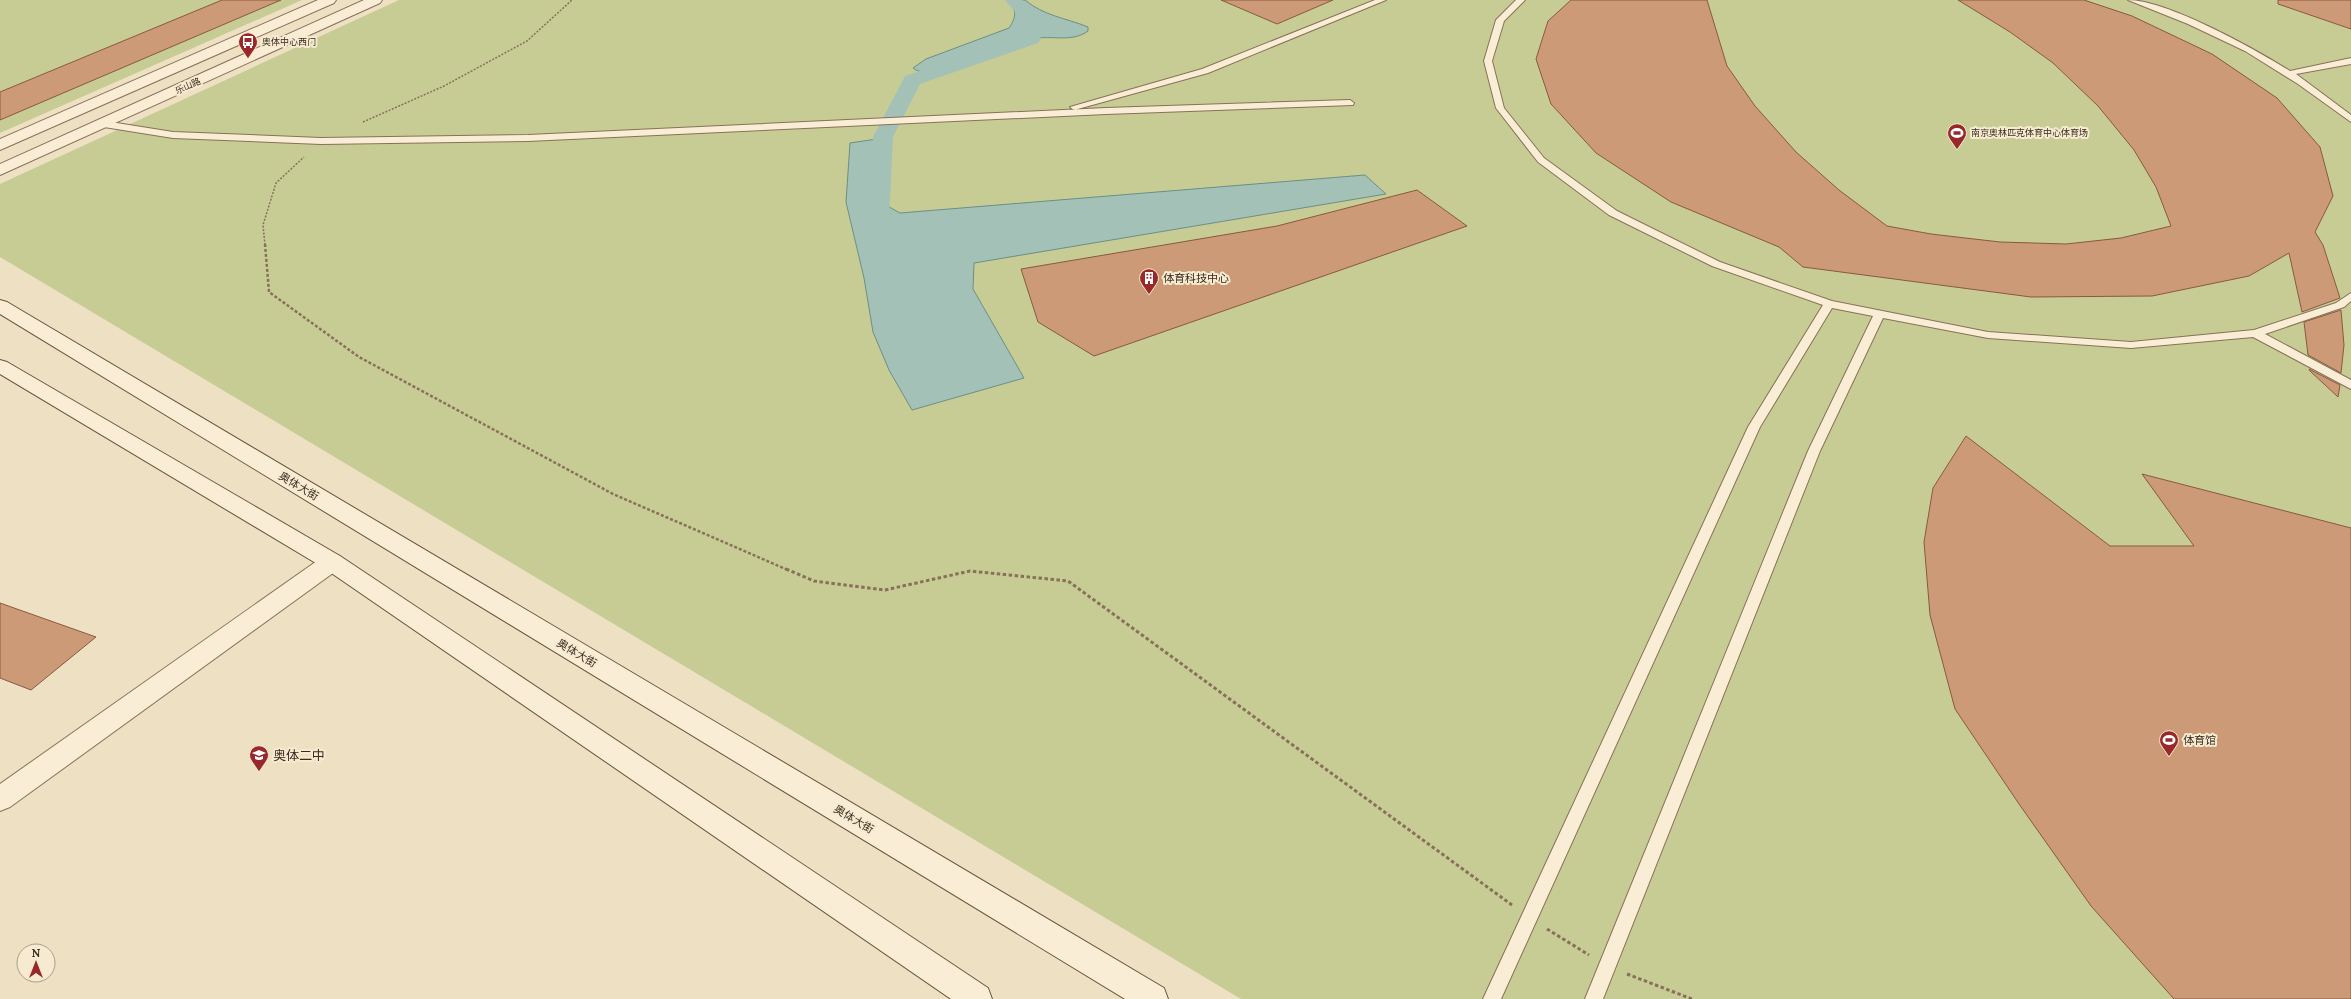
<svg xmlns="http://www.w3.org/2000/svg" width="2351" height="999" font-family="Lora,'Noto Sans SC',serif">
<rect width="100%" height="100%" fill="#eee0c2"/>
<path fill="#c7cc95" d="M0 0H302L0 133Z
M399 0H2351V999H1241L0 257V184Z"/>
<path fill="#a4c1b8" stroke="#6b8f85" d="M1009 0H1025C1044 16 1066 18 1088 27V31C1073 42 1055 36 1038 38 1021 40 1005 44 990 49 973 54 928 82 913 68L926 59 1009 28C1016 18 1017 11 1009 0Z
M877 139 882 203 900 213 1365 175 1386 194 974 263 973 289 1024 378 912 410 889 370 873 332 864 278 846 202 850 143Z"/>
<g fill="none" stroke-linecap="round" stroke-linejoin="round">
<path fill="#a4c1b8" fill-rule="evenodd" d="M1005 0H1022L1032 11 1041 39 1038 43 920 84 893 137 889 218 886 223 878 225 870 223 867 218 873 137 903 80 905 76 1022 36 1015 12Z"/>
</g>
<path fill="#cd9a77" stroke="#875a3e" d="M222 0H281L0 120V92Z
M1221 0H1333L1277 24Z
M1571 0H1707L1727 66 1755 106 1796 152 1839 190 1887 226 1931 234 2000 242 2066 244 2121 238 2171 226 2156 187 2134 150 2098 106 2053 63 2010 32 1958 0H2084L2132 16 2212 54 2277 98 2320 147 2333 196 2315 232 2323 245 2340 298 2302 312 2289 253 2249 276 2152 296 2031 297 1803 267 1779 247 1671 202 1596 153 1551 104 1536 59 1548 21Z
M2278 0H2351V29L2278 4Z
M1417 190 1467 226 1094 356 1038 322 1021 269 1277 226Z
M2341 310 2344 345 2341 373 2308 355 2304 322Z
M2309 369 2340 385 2338 397 2310 371Z
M1966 436 2110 546H2194L2142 474 2351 528V999H2174L2091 906 2019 804 1955 709 1930 615 1924 542 1933 488Z
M0 603 96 637 31 690 0 678Z"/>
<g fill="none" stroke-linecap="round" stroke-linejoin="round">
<g stroke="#887159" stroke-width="2">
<path id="service" d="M1375 0H1386L1208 73 1074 110 1070 107 1202 69Z
M1516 0H1525L1504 21 1492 61 1504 108 1544 158 1617 211 1720 262 1832 301 1988 332 2131 342 2254 330 2336 303 2351 293V301L2344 307 2265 334 2351 380V389L2253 337 2131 348 1988 338 1883 318 1820 451 1603 999H1585L1808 451 1873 316 1832 308 1760 427 1501 999H1483L1748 427 1823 305 1712 266 1609 215 1538 162 1496 108 1484 61 1496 20Z
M2128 0C2167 0 2255 49 2290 71L2351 58V64L2296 74 2351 115V122L2298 84 2245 51 2188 24Z
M1350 100 1354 103 1353 105 1106 114 528 141 321 144 173 138 104 127 99 124 104 121 173 132 321 138 528 135 1106 108Z"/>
</g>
<g stroke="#887159" stroke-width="2">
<path id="minor" d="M332 554 340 556 344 562 340 568 10 807 0 811V784L324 556Z"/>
</g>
<g stroke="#887159" stroke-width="2">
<path id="tertiary" d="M318 0H336L334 3 0 150V139Z
M364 0H382L380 3 0 175V164Z"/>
</g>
<g stroke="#6a523c" stroke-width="2">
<path id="secondary" d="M0 300 7 302 1164 988 1168 999H1125L0 314Z
M0 360 7 362 340 556 988 988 992 999H951L324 568 0 374Z"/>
</g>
<path stroke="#887159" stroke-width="1.5" stroke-dasharray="2 1.5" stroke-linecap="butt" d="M363 122 444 86 527 41 572 0
M265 245 263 225 276 183 304 157"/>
<path stroke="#887159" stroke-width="2.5" stroke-dasharray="3 2" stroke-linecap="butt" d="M265 244 269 292 359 357 613 494 788 570"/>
<path stroke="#887159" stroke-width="3" stroke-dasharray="3.5 2.5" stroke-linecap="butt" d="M786 569 814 581 885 590 970 571 1068 581 1512 905
M1547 929 1589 955
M1627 974 1692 999"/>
<use href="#service" fill="#f9eed5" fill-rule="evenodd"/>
<use href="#minor" fill="#f9eed5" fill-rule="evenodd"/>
<use href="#tertiary" fill="#f9eed5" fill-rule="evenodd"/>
<use href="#secondary" fill="#f9eed5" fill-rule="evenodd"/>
</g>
<defs>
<g id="bus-pin" transform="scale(1)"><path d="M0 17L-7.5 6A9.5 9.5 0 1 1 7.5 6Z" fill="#98282a" stroke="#f6ebd1"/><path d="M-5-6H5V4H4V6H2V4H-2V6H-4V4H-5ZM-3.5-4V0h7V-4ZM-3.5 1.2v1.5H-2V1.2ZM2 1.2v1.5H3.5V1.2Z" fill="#fff"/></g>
<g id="stadium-pin" transform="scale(1)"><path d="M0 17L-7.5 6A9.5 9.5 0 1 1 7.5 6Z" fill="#98282a" stroke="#f6ebd1"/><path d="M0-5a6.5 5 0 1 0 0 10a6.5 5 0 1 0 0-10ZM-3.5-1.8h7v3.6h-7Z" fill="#fff"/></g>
<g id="building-pin" transform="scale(1)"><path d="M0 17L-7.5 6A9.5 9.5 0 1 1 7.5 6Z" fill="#98282a" stroke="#f6ebd1"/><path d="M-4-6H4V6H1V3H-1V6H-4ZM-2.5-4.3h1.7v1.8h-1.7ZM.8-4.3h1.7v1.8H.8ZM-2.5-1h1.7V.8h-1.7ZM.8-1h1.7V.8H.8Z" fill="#fff"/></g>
<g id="school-pin" transform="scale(1)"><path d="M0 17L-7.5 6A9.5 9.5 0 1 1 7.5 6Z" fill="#98282a" stroke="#f6ebd1"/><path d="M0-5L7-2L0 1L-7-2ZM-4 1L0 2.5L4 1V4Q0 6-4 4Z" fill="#fff"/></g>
</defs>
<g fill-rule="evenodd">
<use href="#bus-pin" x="248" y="42"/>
<use href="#stadium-pin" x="1957" y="133"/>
<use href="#building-pin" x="1149" y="278"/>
<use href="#stadium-pin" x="2169" y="740"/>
<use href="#school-pin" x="259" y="755"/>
</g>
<g text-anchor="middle" stroke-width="4" stroke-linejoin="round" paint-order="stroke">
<g font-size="9" fill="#382a1d" stroke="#f6ebd1" text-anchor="start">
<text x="262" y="45">奥体中心西门</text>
<text x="1971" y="136">南京奥林匹克体育中心体育场</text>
</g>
<g font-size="9" fill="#382a1d" stroke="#f6ebd1">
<text transform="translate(188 86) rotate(-24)" y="3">乐山路</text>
</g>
<g font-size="11" fill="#382a1d" stroke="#f6ebd1" text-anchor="start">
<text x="1163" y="282">体育科技中心</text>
<text x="2183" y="744">体育馆</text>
</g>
<g font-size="11" fill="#382a1d" stroke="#f6ebd1">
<text transform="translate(299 486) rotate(31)" y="4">奥体大街</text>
<text transform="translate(577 653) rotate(31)" y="4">奥体大街</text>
<text transform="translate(854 819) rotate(31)" y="4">奥体大街</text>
</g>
<g font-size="13" fill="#382a1d" stroke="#f6ebd1" text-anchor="start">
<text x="273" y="760">奥体二中</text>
</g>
</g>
<g transform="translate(36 963)"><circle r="19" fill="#f6ebd1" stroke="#aa9e89"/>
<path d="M0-3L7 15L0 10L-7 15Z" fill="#98282a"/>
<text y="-6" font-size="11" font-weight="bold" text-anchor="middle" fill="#382a1d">N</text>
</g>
</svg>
